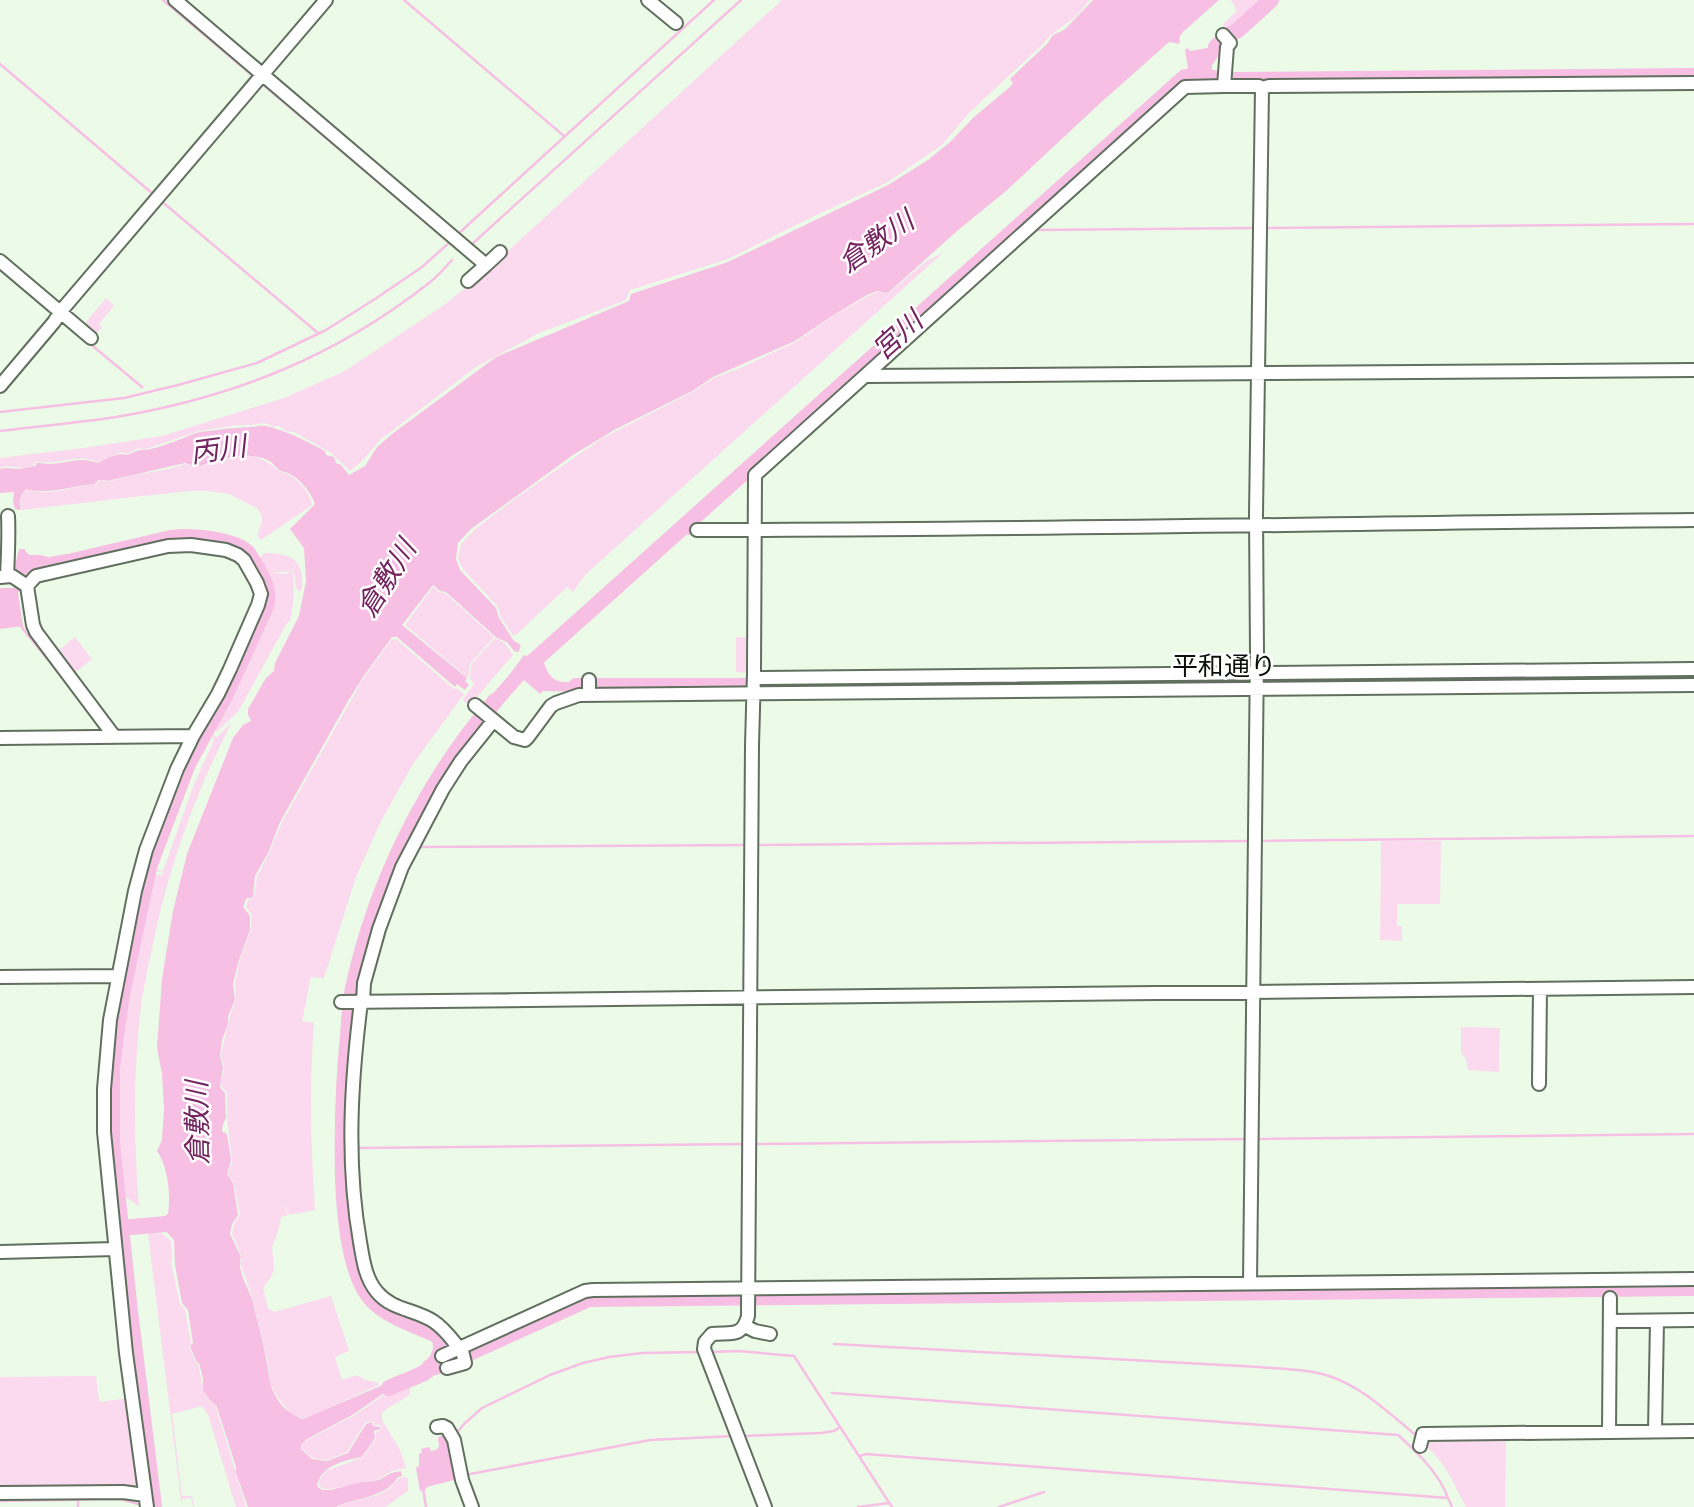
<svg xmlns="http://www.w3.org/2000/svg" width="1694" height="1507" font-family="'Sofia Sans Condensed','Noto Sans JP',sans-serif">
<rect width="100%" height="100%" fill="#ebfbe8"/>
<path fill="#fbd9ef" fill-rule="evenodd" d="M782 0H1090C1085 4 1083 9 1079 13 1067 25 1054 30 1044 43L968 114 942 145 886 183 810 218 728 259 630 290 626 300 539 333 476 367 381 439 361 462 350 471 331 453 294 432 286 431 279 426 273 427 268 424 261 423 253 425H238L199 431 143 450 139 448 127 454 122 452 97 462C78 452 56 467 36 461L34 465 23 468 7 466 0 468V458L83 448 162 436 284 398 345 371 444 305 485 272Z
M1231 0H1263L1246 17 1226 31 1223 28 1224 23 1237 11Z
M944 252 586 574 573 592 567 587 517 634 513 635 501 618 498 607 463 569 458 559 461 544 474 530 516 498 601 439 692 392 714 378 738 369 796 342 833 316 868 296 877 292 889 293 925 262Z
M106 298 114 306 99 324 102 327 94 337 82 327Z
M245 455C265 459 265 460 280 472 293 473 310 491 312 505L261 540 257 536 262 521V516L257 508 229 494 208 491H191L133 497 22 510C19 502 21 496 26 489 48 497 72 487 94 484L97 482 102 480 107 482 134 475 169 469 185 464 197 467 218 461Z
M264 553C292 553 304 560 302 589L301 591H298C294 585 296 575 292 569 295 587 294 603 290 621L287 623 239 710 218 731 210 729 229 696 268 611C272 598 272 590 266 577L273 573 287 574 291 570C282 574 276 570 266 576L259 559Z
M433 587 439 592 445 593 494 637 470 664 468 678 405 625Z
M75 637 92 659 71 676 55 653Z
M736 637H752V673L736 672Z
M495 638 505 643 513 655 476 698 472 702 465 703 463 699 474 684 470 679 471 665Z
M396 639 454 689 456 688 464 694 413 764 380 823 356 877 324 978 311 977 302 1021 314 1023C309 1085 311 1147 315 1210L289 1215 281 1200 288 1215 281 1217 278 1231 272 1247 274 1269 271 1277 263 1288 268 1308 274 1312 331 1296 349 1351 335 1357 342 1380 357 1375 365 1380 377 1382 379 1385 313 1415 303 1418 290 1413 276 1395 270 1382 268 1362 251 1293 240 1263 242 1257 232 1234 234 1224 240 1214 234 1183 228 1174 232 1161 227 1118V1093L221 1086 224 1067 221 1055 230 1015 236 1000 235 984 239 963 251 930 252 915 246 907 248 900 254 897 257 877 269 853 282 822 363 679 391 640Z
M232 722C194 795 167 872 151 953 147 973 142 994 140 1015 133 1079 134 1143 139 1207L128 1198H122C117 1153 114 1109 117 1064 121 1000 135 935 151 874L163 875 164 873 154 870 178 800 208 733 217 737ZM208 736 213 737 214 740 194 784 163 871 155 869 179 800Z
M1381 841H1441L1440 904H1397V926H1402V941L1380 940Z
M1461 1027 1500 1028 1499 1072 1468 1070 1466 1060 1461 1052Z
M161 1233 171 1241 172 1267 180 1304 185 1310 191 1343 189 1347 195 1361 198 1364C203 1383 201 1393 216 1407L246 1507H236L208 1415 202 1406 172 1414 182 1496H192L194 1507H193L191 1498 182 1499V1507L148 1234Z
M96 1376 99 1402 129 1398 138 1488 0 1490V1377Z
M407 1384 410 1388V1394C401 1402 390 1405 382 1413V1420L400 1450 406 1468 391 1471 379 1479 331 1489H323L319 1485V1481L326 1471 363 1457 376 1438V1433L382 1429 380 1425H374L373 1421 365 1423 347 1452 327 1460 318 1459 313 1458 302 1449V1445L307 1440 355 1415 382 1396Z
M1424 1441H1506L1505 1507H1466C1455 1486 1444 1459 1424 1445Z
M405 1477 408 1478V1491L385 1507H338C359 1496 385 1500 399 1478Z"/>
<path fill="#f7bfe4" d="M1093 0H1219L1183 32 1179 38 1180 44 1169 42 1096 107 1006 191 957 231 889 292 886 293 877 291 867 295 832 316 795 341 713 377 692 391 614 430 573 455 471 529 458 543 456 559 460 570 496 608 499 618 514 641 521 645 519 651 517 652 514 651 507 642 497 638 446 592 440 591 433 585 402 625 467 678 465 681 469 685 465 690 457 684 455 687 397 637H392L365 674 348 701 280 822 268 853 255 876 253 897 246 899 243 907 250 916V930L238 963 233 984 235 1000 228 1016V1024L222 1040 220 1056 223 1067 220 1087 225 1093 226 1118 223 1124 222 1131 227 1134 231 1160 227 1174 233 1183 238 1215 232 1224 230 1234 241 1257C236 1269 248 1287 252 1299 257 1320 263 1341 267 1363 269 1375 269 1384 275 1395 283 1409 289 1413 303 1419L404 1376 407 1382 381 1395 354 1414 307 1439 301 1445V1449L312 1459 327 1461 348 1453 366 1424 372 1422 373 1426 380 1427 381 1429 374 1431 375 1438 362 1457C345 1460 320 1466 317 1486L322 1490H331L357 1483 379 1480 391 1473 401 1471 402 1476 398 1477C386 1498 356 1497 336 1507H248L236 1473V1467L217 1407 209 1399 203 1390V1378L199 1363 196 1361 190 1346 193 1343 188 1310 182 1303 175 1265 174 1240 164 1229 151 1230 148 1225 168 1214C171 1196 168 1166 157 1151L162 1140 164 1108 162 1074 157 1048 162 979 173 911 187 854 233 738 243 725 251 721 248 714V709L266 678 274 671 275 663 299 616 306 581 304 548 290 529 315 504C311 491 295 472 280 471L271 462 263 458 245 455 217 460 197 467 185 463 107 481C102 479 98 479 94 484 71 486 49 495 26 489 20 495 19 502 21 510L15 509 13 501 14 492 0 493V469C7 467 13 469 20 469 26 468 30 466 36 466L37 462C57 469 78 454 97 463 106 459 117 452 127 455L139 450C151 452 183 438 196 433 203 431 210 431 217 430 228 428 238 428 250 427 255 427 260 425 266 426 287 431 304 440 325 451L326 455 334 457 336 463 341 465 349 475 365 466 377 447 392 434 496 357 629 301 631 294 728 262 888 185 928 160 950 142 974 117 1011 86 1013 83 1010 79 1047 44 1053 35 1064 30 1071 23Z
M1221 37 1224 49C1218 54 1217 60 1212 65V69L1221 76V84L1173 94 1165 86 1188 68 1185 50 1187 48 1191 51 1212 47Z
M19 549H24L28 554 31 555H40L56 559 64 558 66 566 32 573 18 593 23 626 0 629V588H13L20 575 14 570Z
M538 649 546 657 544 663C552 687 564 682 586 681V692L543 691 540 694 524 680 501 706 497 707 490 715 481 707 510 674 524 655 527 656Z
M432 1356 438 1360H441L445 1367 428 1380 419 1383 414 1380 410 1371 423 1365V1362Z
M440 1436H445L446 1441 452 1445 458 1479 427 1487 425 1490 420 1491 416 1468 419 1466V1454L422 1453 421 1449 429 1447 431 1451 436 1450 439 1447 438 1438Z"/>
<g fill="none" stroke-linecap="round" stroke-linejoin="round">
<path stroke="#f7bfe4" stroke-width="2.5" d="M163 0 254 77
M404 0 564 136
M0 64 153 194
M261 83 458 250
M160 200 318 333
M1263 228 1694 224
M1036 230 1256 228
M458 234 714 0
M471 245 741 0
M88 342 142 387
M0 412 124 398 178 385 257 363 326 330 375 299 422 267 451 241
M0 431C39 426 77 423 116 417 234 397 335 357 429 283 438 276 445 268 452 260
M680 529 687 533 696 535
M19 624 65 681
M1259 841 1694 836
M755 845 1249 841
M416 847 747 845
M1255 1139 1694 1134
M755 1144 1249 1139
M356 1148 745 1144
M834 1344 1259 1367C1282 1369 1307 1369 1329 1376 1363 1387 1391 1415 1418 1437
M709 1352 738 1351 794 1356 892 1507
M832 1393 1398 1435C1417 1452 1439 1473 1448 1498
M455 1435 464 1424 482 1408 550 1375 583 1363 609 1357 642 1353 699 1352
M741 1436 821 1433 834 1431 840 1427
M860 1456 866 1454 1448 1498 1452 1507
M465 1475 650 1440 734 1436
M423 1488 426 1507
M78 1499V1507
M0 1501 120 1499 142 1505
M858 1507 889 1503
M999 1507 1044 1492"/>
<path stroke="#f7bfe4" stroke-width="16" d="M1216 47 1228 36 1238 30 1271 0
M1209 78 1229 80 1694 76
M45 566 68 562 171 538C190 535 234 539 248 553 257 569 272 587 266 606L225 696 188 764 149 867 122 994 116 1036 112 1067V1144L130 1311 154 1507
M527 667 1185 77
M576 686H763L1694 676
M120 1228 167 1224
M435 1367 467 1354 589 1299 1694 1288
M389 1388C400 1382 414 1379 425 1372 437 1364 447 1347 437 1335 417 1326 386 1316 372 1300 349 1276 344 1211 343 1178 342 1131 343 1083 348 1036 349 1020 350 1004 353 988 376 883 425 783 495 701"/>
<g stroke="#606f5e" stroke-width="16">
<path id="minor" d="M175 0 486 265 500 252
M648 0 676 23
M1223 35 1230 43 1227 47 1224 86H1259L1262 88 1269 86 1694 83
M0 261 91 338
M468 281 486 265
M865 376 1694 370
M0 386 54 322 61 311 326 0
M697 530C1030 530 1362 523 1694 520
M7 576C8 556 9 536 8 516
M0 577 12 576 27 586 33 625 36 632 114 736
M27 586 36 576 168 546 191 545 226 550 238 555 244 560 257 583 261 594 258 605 230 669 218 694 193 736 177 769 146 850 135 891 110 1020 104 1089V1132L126 1353 147 1507
M754 678 1694 669
M589 680V695
M475 705 514 737 525 740 528 737 551 706 556 703 579 695 1694 685
M0 738 193 736
M0 977 118 976
M341 1002 1694 987
M361 1002C351 1082 346 1162 360 1242 363 1259 365 1278 377 1292 392 1310 414 1309 433 1321 444 1328 451 1338 459 1348
M363 1002 364 983 379 929 402 867 443 789 461 761 493 721
M1539 1084 1540 989
M0 1252 115 1249
M1250 1282 1257 654 1256 515 1262 88
M1610 1321 1694 1320
M745 1326 755 1331 770 1334
M442 1356 585 1291 593 1290 1694 1279
M447 1368 465 1363 461 1347
M437 1427 443 1426 447 1428 454 1440 462 1480 472 1507
M1655 1431 1657 1321
M1609 1432 1610 1298
M1420 1446 1423 1434 1694 1431
M0 1493 123 1492 145 1495
M765 1507 704 1349 705 1342 712 1334C731 1332 742 1338 748 1316L752 745 754 673 755 475 1185 87 1224 86"/>
</g>
<use href="#minor" stroke="#fff" stroke-width="12"/>
</g>
<g text-anchor="middle" stroke-width="5" stroke-linejoin="round" paint-order="stroke">
<g font-size="26" fill="#0b110a" stroke="#fff">
<text x="1224" y="675">平和通り</text>
</g>
<g font-size="28" font-style="italic" fill="#742560" stroke="#fff">
<text transform="translate(876 241) rotate(-35)" y="10">倉敷川</text>
<text transform="translate(897 335) rotate(-42)" y="10">宮川</text>
<text transform="translate(218 449) rotate(-8)" y="10">丙川</text>
<text transform="translate(386 578) rotate(-58)" y="10">倉敷川</text>
<text transform="translate(197 1123) rotate(-91)" y="10">倉敷川</text>
</g>
</g>
</svg>
